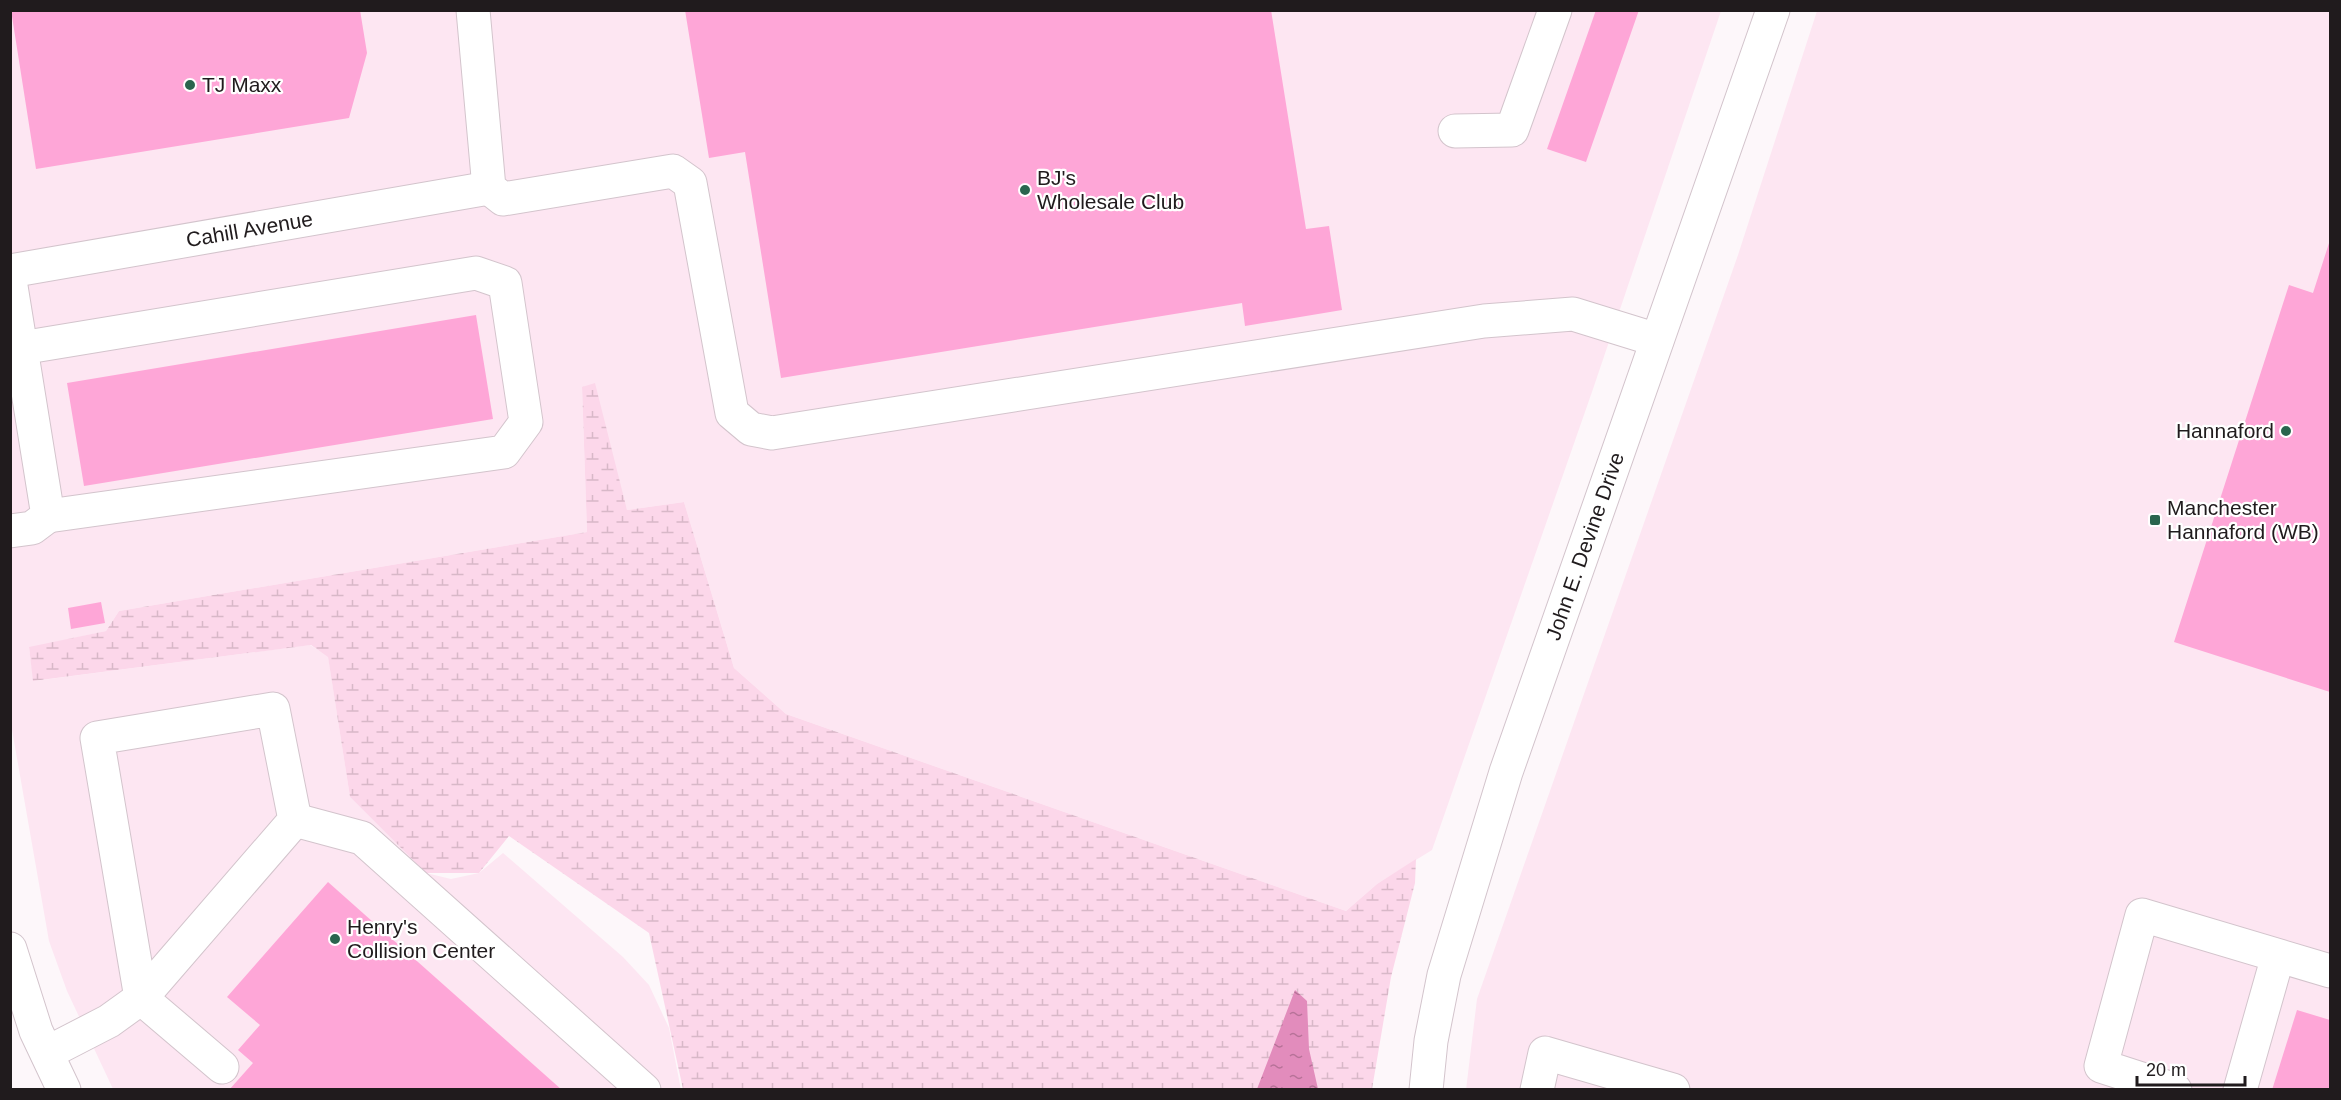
<svg xmlns="http://www.w3.org/2000/svg" width="2341" height="1100" font-family="Helvetica,sans-serif">
<defs>
<pattern id="wetland-marsh" width="20" height="14" patternUnits="userSpaceOnUse" patternTransform="scale(1.5)"><rect width="20" height="14" fill="#fcd7ea"/><path d="M1 5h8M5 5V1M11 12h8M15 12V8" fill="none" stroke="#d8b8c8"/></pattern>
<pattern id="water-ripples" width="26" height="14" patternUnits="userSpaceOnUse" patternTransform="scale(1.5)"><rect width="26" height="14" fill="#e28cbc"/><path d="M2 4q2-2 4 0t4 0M15 11q2-2 4 0t4 0" fill="none" stroke="#b77298"/></pattern>
</defs>
<rect width="100%" height="100%" fill="#fdf7fa"/>
<path fill="#fde6f2" d="M10 11H1721L1593 389 1432 850 1377 884 1346 911 786 714 734 668 684 502 627 510 582 387 587 532 119 611 106 631 29 648 34 681 310 645 328 656 350 797 426 873 451 879 479 873 503 853 623 957 649 985 669 1028 681 1090 113 1089 67 991 49 941 11 724Z
M1817 11H2330V1089L1466 1090 1477 999 1738 255Z"/>
<path fill="url(#wetland-marsh)" d="M595 383 627 510 684 502 734 668 786 714 1346 911 1377 884 1416 859 1415 883 1391 977 1372 1089H683L649 933 509 836 479 873H426L350 797 328 657 311 645 33 681 29 647 106 631 119 611 587 532 582 387Z"/>
<path fill="url(#water-ripples)" d="M1295 990 1307 1001 1309 1049 1318 1089H1257Z"/>
<path fill="#fea6d7" d="M11 10H360L367 53 349 118 36 169Z
M685 10H1271L1306 229 1329 226 1342 310 1245 326 1242 303 781 378 745 152 709 158Z
M1596 10H1639L1586 162 1547 149Z
M2330 240V692L2174 642 2289 285 2313 293Z
M476 315 493 419 84 486 67 383Z
M101 602 105 623 71 629 68 608Z
M328 882 562 1090H229L253 1063 238 1050 260 1025 227 997Z
M2297 1010 2330 1020V1090H2272Z"/>
<g fill="none" stroke-linecap="round" stroke-linejoin="round">
<g stroke="#d3c4cc" stroke-width="35">
<g id="minor">
<path d="M473 10 489 188 503 199 673 171 690 183 732 413 751 429 772 433 1484 321 1573 314 1657 340"/>
<path d="M1455 131 1512 130 1555 10"/>
<path id="s1" d="M10 271 489 188"/>
<path d="M10 280 48 516 32 528 10 531"/>
<path d="M21 348 476 273 505 283 526 422 504 452 48 516"/>
<path d="M273 709 295 820 141 998 97 738Z"/>
<path d="M295 820 362 838 644 1090"/>
<path d="M10 949 36 1031 64 1090"/>
<path d="M47 1053 109 1021 141 998 222 1067"/>
<path id="s2" d="M1426 1090 1431 1041 1444 975 1506 772 1773 10"/>
<path d="M1537 1090 1545 1053 1673 1090"/>
<path d="M2175 1090 2101 1066 2142 915 2330 971"/>
<path d="M2240 1090 2278 956"/>
</g>
</g>
<use href="#minor" stroke="#fff" stroke-width="33"/>
</g>
<g fill="#2a654e" stroke="#fff" stroke-width="2">
<circle cx="190" cy="85" r="6"/>
<circle cx="1025" cy="190" r="6"/>
<circle cx="2286" cy="431" r="6"/>
<rect x="2149" y="514" width="12" height="12" rx="3"/>
<circle cx="335" cy="939" r="6"/>
</g>
<g text-anchor="middle" stroke-width="4.5" stroke-linejoin="round" paint-order="stroke">
<g font-size="21" fill="#201b1d" stroke="#fff" text-anchor="start">
<text x="202" y="92">TJ Maxx</text>
<text x="1037" y="185">BJ's<tspan x="1037" dy="24">Wholesale Club</tspan></text>
<text x="2274" y="438" text-anchor="end">Hannaford</text>
<text x="2167" y="515">Manchester<tspan x="2167" dy="24">Hannaford (WB)</tspan></text>
<text x="347" y="934">Henry's<tspan x="347" dy="24">Collision Center</tspan></text>
</g>
<g font-size="21" fill="#201b1d" stroke="#fff">
<text dy="7" stroke="none"><textPath href="#s1" startOffset="243">Cahill Avenue</textPath></text>
<text dy="7" stroke="none"><textPath href="#s2" startOffset="568">John E. Devine Drive</textPath></text>
</g>
</g>
<rect width="2341" height="1100" fill="none" stroke="#201b1d" stroke-width="24"/>
<path d="M2137 1076v9h108v-9" fill="none" stroke="#201b1d" stroke-width="3"/>
<text x="2146" y="1076" font-size="18" fill="#201b1d" stroke="#ffffff" stroke-width="4.5" paint-order="stroke">20 m</text>
</svg>
